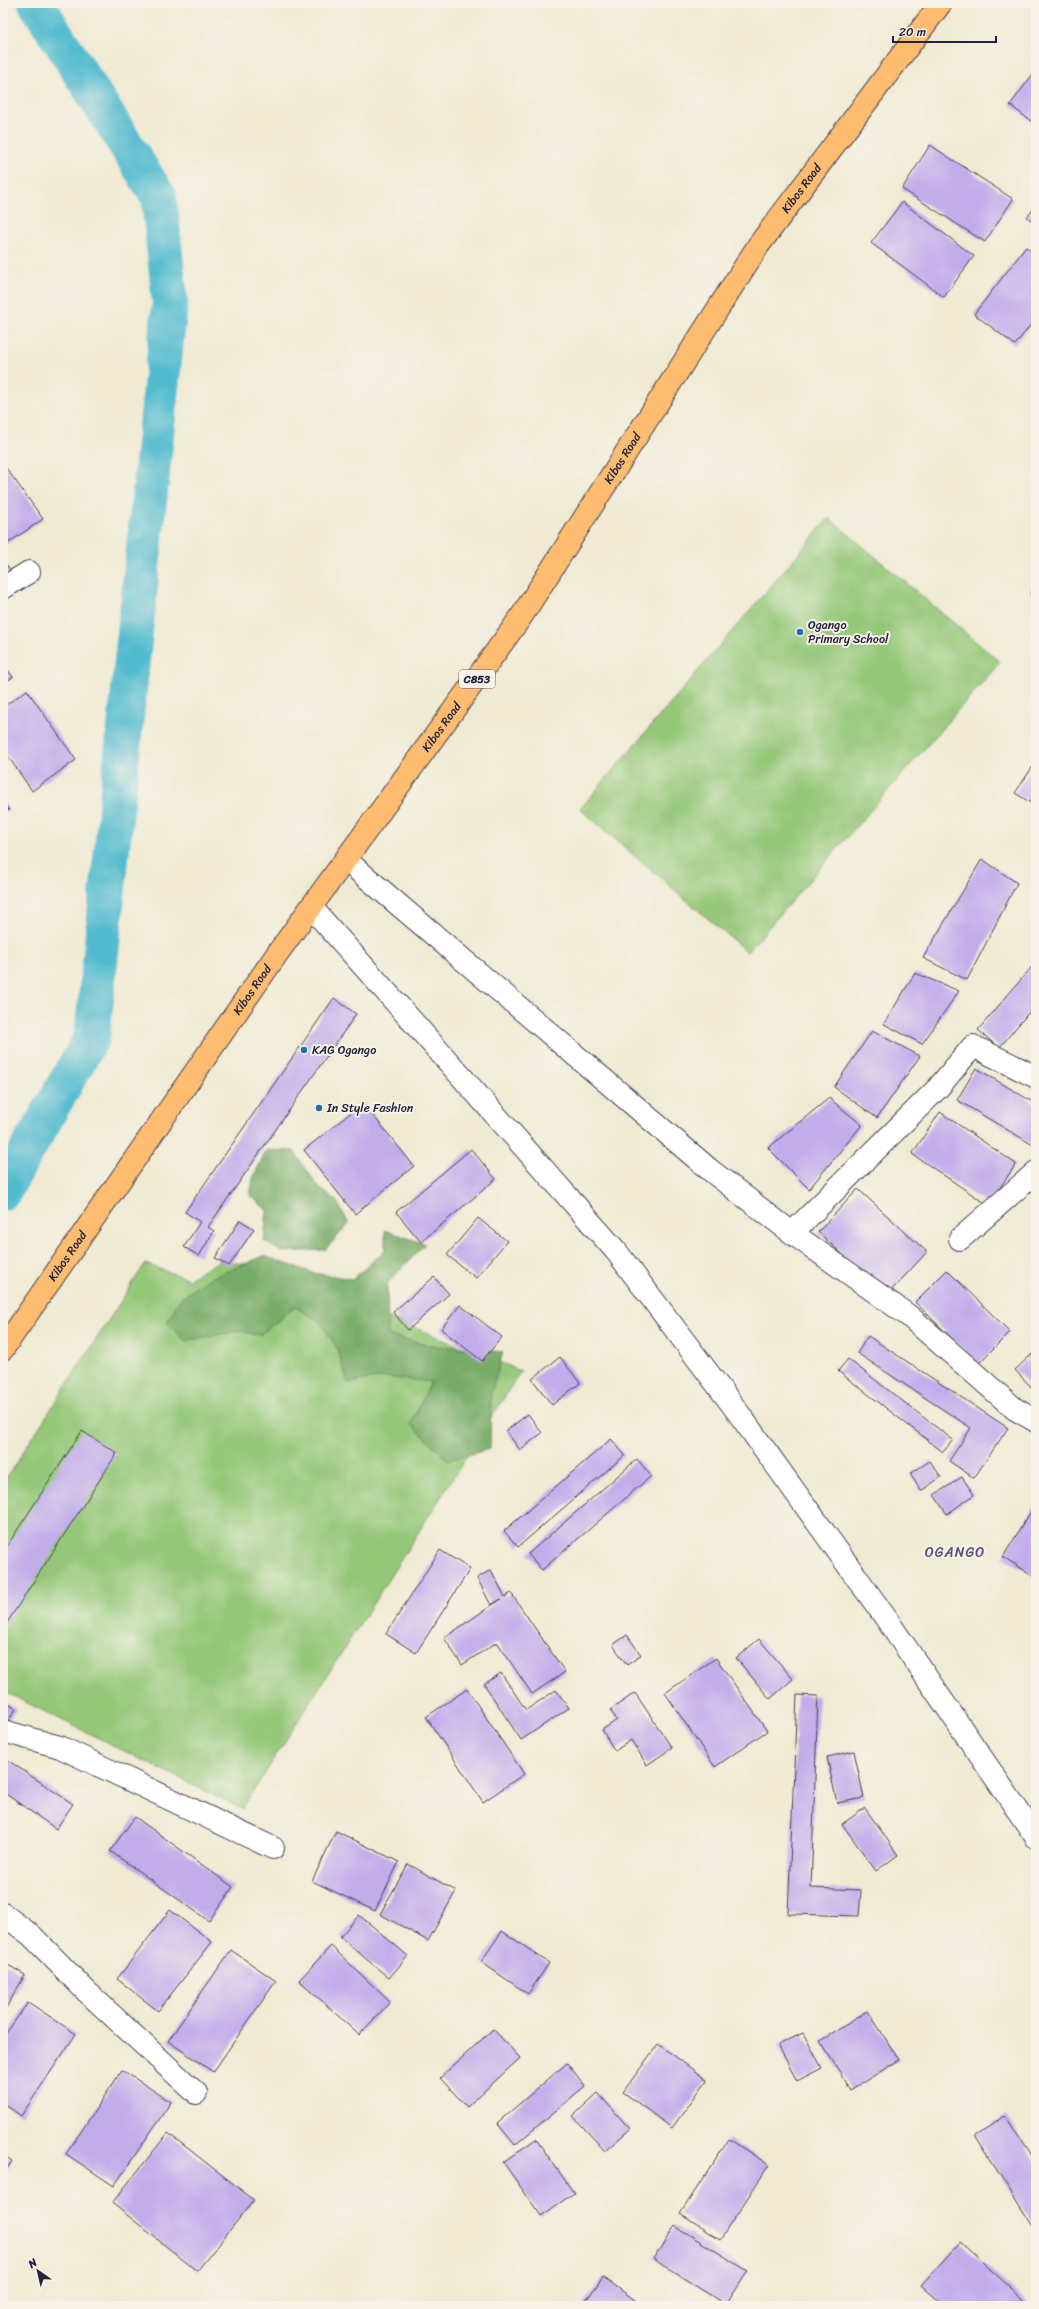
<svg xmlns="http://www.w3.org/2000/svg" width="1039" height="2309" font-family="Sriracha,sans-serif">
<rect width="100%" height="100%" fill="#f7f3e8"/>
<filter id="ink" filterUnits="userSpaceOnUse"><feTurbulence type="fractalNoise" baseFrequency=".025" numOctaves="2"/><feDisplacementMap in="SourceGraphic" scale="8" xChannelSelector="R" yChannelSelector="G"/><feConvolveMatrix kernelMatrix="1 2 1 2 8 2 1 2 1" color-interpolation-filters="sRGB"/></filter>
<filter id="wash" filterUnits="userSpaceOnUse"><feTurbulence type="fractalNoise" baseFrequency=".012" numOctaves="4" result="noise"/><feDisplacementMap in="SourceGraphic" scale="16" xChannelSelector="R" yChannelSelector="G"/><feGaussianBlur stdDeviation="0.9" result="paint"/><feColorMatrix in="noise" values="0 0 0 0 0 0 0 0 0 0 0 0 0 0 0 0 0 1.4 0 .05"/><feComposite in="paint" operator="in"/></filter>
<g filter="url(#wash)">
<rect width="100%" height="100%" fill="#f0ead3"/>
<path fill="#94c778" stroke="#5b745a" d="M829 518 1000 662 747 952 580 809Z
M219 1261 262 1266 521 1371 242 1809 3 1691V1483L145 1264 189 1279Z"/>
<path fill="#77ac68" stroke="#4c6752" d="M266 1150 294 1151 319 1188 336 1200 349 1224 325 1250 282 1252 264 1241 267 1210 250 1196 253 1178Z
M385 1230 425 1244 387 1284 388 1335 427 1345 503 1352 491 1394 490 1449 448 1460 411 1424 431 1382 383 1377 348 1383 336 1346 320 1322 295 1307 260 1335 238 1331 185 1341 167 1322 181 1298 208 1279 264 1256 313 1273 353 1279 385 1250Z"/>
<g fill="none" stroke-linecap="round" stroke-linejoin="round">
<path stroke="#52bbcf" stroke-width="36" d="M3 1192 92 1037 170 303 159 197 36 3"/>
</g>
<g id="blocks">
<path fill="#c2adeb" d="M1036 70V125L1010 105Z
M930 145 1013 199 985 242 902 189Z
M902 202 974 256 944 297 871 243Z
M1036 206V224L1027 217Z
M1026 247 1036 255V318L1015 345 974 314Z
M4 465 43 519 7 544 3 539Z
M3 560 10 570 3 575Z
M1036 587V596L1030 593Z
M3 664 13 677 3 684Z
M27 690 76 760 32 791 3 749V707Z
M1036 762V806L1015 793Z
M3 801 9 810 3 814Z
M982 859 1017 883 967 980 923 958Z
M1036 962V1004L999 1048 978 1030Z
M915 973 959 991 922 1044 884 1024Z
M334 998 356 1014 208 1227 214 1231 199 1256 184 1247 200 1222 185 1212Z
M872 1031 920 1056 877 1118 834 1087Z
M976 1068 1036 1104V1140L1033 1145 957 1100Z
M829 1098 862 1125 809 1189 768 1148Z
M363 1103 414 1166 355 1214 304 1150Z
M940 1112 1016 1164 988 1205 912 1154Z
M471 1149 496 1179 421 1242 396 1212Z
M858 1189 927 1252 887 1295 818 1232Z
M478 1218 507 1241 476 1278 447 1255Z
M240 1220 254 1229 229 1266 215 1258Z
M947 1270 1010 1332 978 1364 915 1302Z
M434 1277 449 1294 408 1330 393 1312Z
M460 1305 502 1337 482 1361 441 1329Z
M868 1336 1008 1428 974 1478 949 1461 971 1428 857 1353Z
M1036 1350V1392L1015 1370Z
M560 1357 580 1383 552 1405 532 1379Z
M848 1359 953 1440 943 1452 838 1371Z
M528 1414 542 1433 520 1450 506 1431Z
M82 1431 117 1453 3 1629V1552Z
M611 1439 625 1455 518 1547 504 1531Z
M637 1459 651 1476 542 1570 528 1554Z
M930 1461 941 1477 921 1491 910 1474Z
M962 1477 974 1495 947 1514 934 1495Z
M1036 1503V1573L1034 1576 1003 1557Z
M440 1550 470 1569 416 1653 386 1634Z
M491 1570 505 1597 511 1593 565 1672 532 1694 497 1642 462 1665 444 1638 501 1599 491 1605 477 1578Z
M627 1635 641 1655 627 1665 613 1645Z
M759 1639 793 1679 770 1699 736 1658Z
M716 1658 767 1731 715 1767 665 1693Z
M501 1673 526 1710 556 1690 569 1708 521 1740 484 1684Z
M467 1689 524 1774 483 1802 426 1717Z
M635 1693 672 1748 647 1765 631 1740 615 1751 602 1730 617 1720 610 1710Z
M797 1695 818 1696 811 1888 861 1890 859 1916 788 1914Z
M3 1701 16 1709 3 1728Z
M854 1751 864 1798 837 1803 827 1757Z
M3 1757 73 1804 56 1829 3 1792Z
M865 1808 898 1855 876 1871 842 1824Z
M135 1817 233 1887 209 1921 110 1851Z
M336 1831 399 1862 375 1911 312 1881Z
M408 1864 456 1891 428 1941 380 1914Z
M170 1910 212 1942 158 2011 117 1979Z
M359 1915 408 1956 389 1978 340 1937Z
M502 1931 549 1963 528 1994 481 1962Z
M331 1946 390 2002 359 2035 299 1980Z
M231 1950 276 1981 213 2072 168 2041Z
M3 1962 25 1975 3 2013Z
M28 2002 76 2034 21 2116 3 2103V2038Z
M868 2011 899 2060 851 2090 820 2041Z
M493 2029 520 2058 467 2107 440 2078Z
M803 2033 822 2068 797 2081 778 2045Z
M658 2044 707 2080 672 2128 623 2092Z
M567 2063 585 2086 515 2145 497 2123Z
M122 2070 171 2102 114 2186 66 2154Z
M598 2093 630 2129 605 2151 573 2116Z
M1006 2115 1036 2163V2230L975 2135Z
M168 2133 254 2200 197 2271 112 2203Z
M536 2139 574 2193 541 2216 503 2162Z
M729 2139 769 2165 720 2240 680 2214Z
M3 2155 12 2161 3 2175Z
M675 2226 748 2271 726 2305 653 2259Z
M960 2242 1031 2306H945L921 2285Z
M603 2277 643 2306H582Z"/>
</g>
</g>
<g filter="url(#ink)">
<use href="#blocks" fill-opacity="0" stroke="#414052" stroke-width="1"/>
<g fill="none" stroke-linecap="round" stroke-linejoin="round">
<g stroke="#414052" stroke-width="24">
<path id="minor" d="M3 588 29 572
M346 860 710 1170 792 1233 909 1316 1015 1409 1036 1421
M311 907 616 1251 737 1411 883 1614 1036 1837
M792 1233 938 1088 973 1046 1036 1077
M960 1239 1036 1172
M3 1731 60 1747 273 1848
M3 1914 32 1936 87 1992 196 2093"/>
</g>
<g stroke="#414052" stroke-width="24">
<g id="major">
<path id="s1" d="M3 1349 277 954 521 617 758 246 941 3"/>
</g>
</g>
<use href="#minor" stroke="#fff" stroke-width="22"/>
<use href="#major" stroke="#fdbc6f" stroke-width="22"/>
</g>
</g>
<g fill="#1f6fb2" stroke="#f7f3e8" stroke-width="1.5">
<circle cx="800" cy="632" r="4"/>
<circle cx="304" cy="1050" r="4"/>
<circle cx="319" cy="1108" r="4"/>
</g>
<g text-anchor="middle" stroke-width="4" stroke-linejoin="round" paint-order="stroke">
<rect fill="#f7f3e8" stroke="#62616f" stroke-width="1" x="459" y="670" width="36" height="18" rx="3"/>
<g font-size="11" font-weight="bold" fill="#22223b">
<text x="477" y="683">C853</text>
</g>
<g font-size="12" fill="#22223b" stroke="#f7f3e8">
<text dy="4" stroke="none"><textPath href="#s1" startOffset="1409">Kibos Road</textPath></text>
<text dy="4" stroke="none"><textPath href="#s1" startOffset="1085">Kibos Road</textPath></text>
<text dy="4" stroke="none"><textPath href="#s1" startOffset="761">Kibos Road</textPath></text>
<text dy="4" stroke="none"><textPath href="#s1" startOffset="437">Kibos Road</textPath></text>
<text dy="4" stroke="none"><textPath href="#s1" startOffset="113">Kibos Road</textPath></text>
</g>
<g font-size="12" fill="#22223b" stroke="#f7f3e8" text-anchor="start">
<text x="808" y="629">Ogango<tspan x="808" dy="14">Primary School</tspan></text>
<text x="312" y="1054">KAG Ogango</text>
<text x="327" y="1112">In Style Fashion</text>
</g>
<g font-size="14" letter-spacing="1" fill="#5a5379" stroke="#f7f3e8">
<text x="955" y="1557">OGANGO</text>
</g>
</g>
<rect width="1039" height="2309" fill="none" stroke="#f7f3e8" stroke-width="16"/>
<g transform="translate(38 2271) rotate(326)" stroke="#f7f3e8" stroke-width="3" paint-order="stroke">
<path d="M0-3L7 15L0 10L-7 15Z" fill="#22223b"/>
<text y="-6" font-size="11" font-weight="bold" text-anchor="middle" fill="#22223b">N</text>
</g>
<path d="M893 36v6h103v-6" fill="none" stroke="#22223b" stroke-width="2"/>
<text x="899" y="36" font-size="12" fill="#22223b" stroke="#f7f3e8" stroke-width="3" paint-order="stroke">20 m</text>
</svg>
